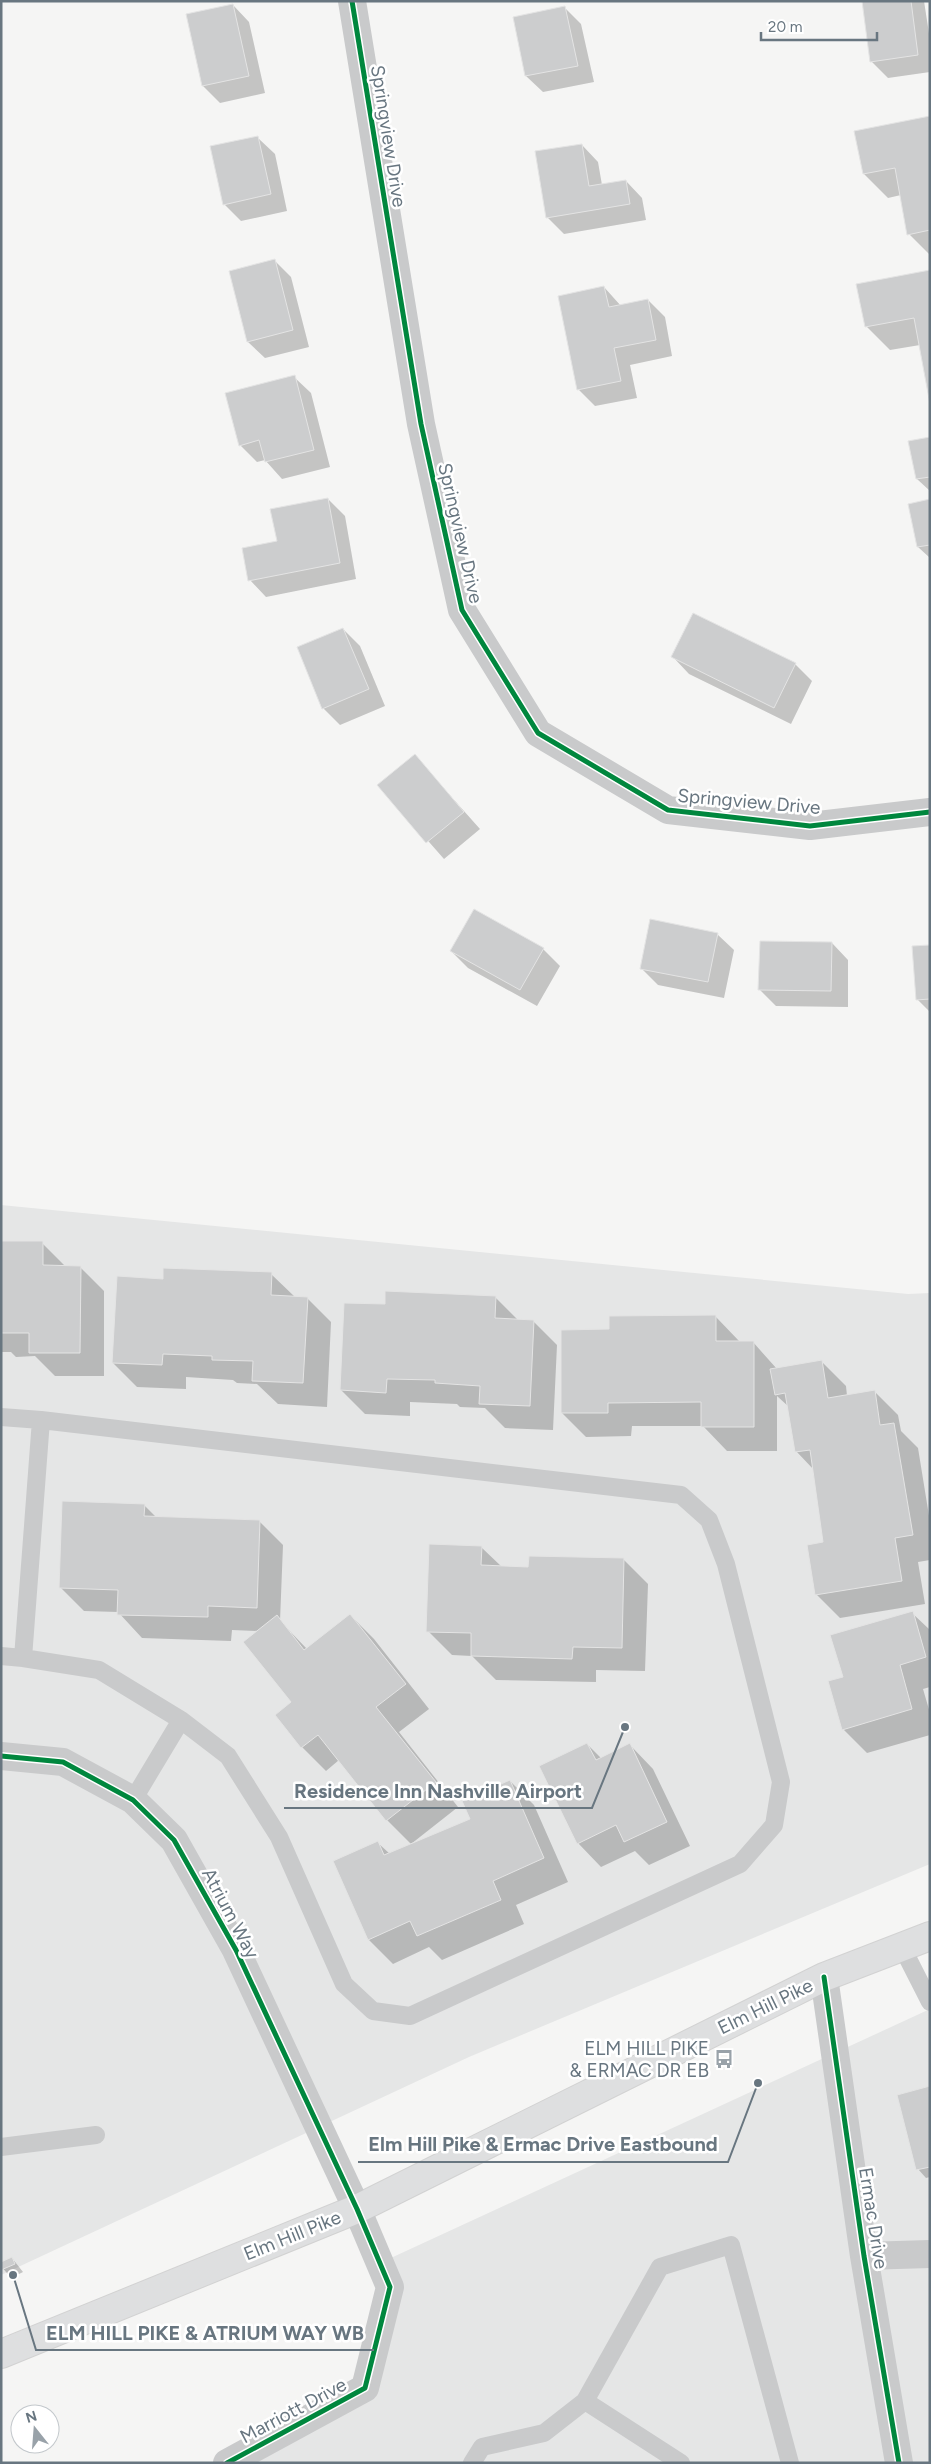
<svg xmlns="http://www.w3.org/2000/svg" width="931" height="2464" font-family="Figtree,sans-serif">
<rect width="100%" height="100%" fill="#f5f5f4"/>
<path fill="#e5e6e6" d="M1 1205 908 1294 930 1293V1864L469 2057 1 2275Z
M930 2009V2463H227L365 2388 380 2263Z"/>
<path fill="#0003" d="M863 1H924L930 40V72L888 78 871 61Z
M233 5 249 22 265 93 220 103 203 86 188 15Z
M564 7 581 24 594 82 543 92 526 76Z
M930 117V255L909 234 901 195 888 198 864 174 856 132Z
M258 138 275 154 287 211 241 221 224 204Z
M582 145 598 162 602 185 626 181 642 198 646 220 564 234 547 217Z
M275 261 291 277 309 347 265 358 248 342 230 272Z
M930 271 920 345 890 350 866 326Z
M604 287 621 306 648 300 665 317 672 356 630 365 637 398 595 406 578 389Z
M294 377 311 393 330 467 282 479 265 460 257 462 240 445Z
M930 438V491L917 479 910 442Z
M328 499 345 516 356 579 266 597 250 580 278 542Z
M930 501V558L918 547Z
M343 629 360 646 385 706 340 725 323 708Z
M673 657 795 664 812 681 791 724 689 674Z
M415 756 480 829 444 859 379 785Z
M717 934 734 950 724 998 658 985 641 968Z
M832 943 848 960V1007L776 1006 760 990Z
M930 946V1012L917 999Z
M543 949 560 966 537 1006 468 968 451 951Z
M1 1242 42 1243 66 1267H80L104 1291V1376H55L35 1356 16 1357 11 1352H1Z
M271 1274 295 1297 307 1298 331 1322 327 1407 278 1404 257 1384 237 1383 233 1380 186 1377V1389L137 1387 113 1363 164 1280Z
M495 1297 518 1320 533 1321 557 1345 553 1430 505 1428 485 1408 460 1407 457 1404 410 1402V1416L365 1414 341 1390 386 1305Z
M716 1317 740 1342H753L777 1369 822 1362 846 1386 847 1396 874 1391 898 1415 901 1431 918 1448 930 1522V1560L918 1562 925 1604 840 1618 816 1594 824 1544 814 1470 796 1451 789 1407 777 1396V1451H727L703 1426H632L631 1436 586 1437 562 1413 611 1330Z
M144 1505 157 1518 259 1521 283 1545 280 1621 307 1649 350 1615 374 1639 429 1709 399 1732 458 1807 411 1844 387 1820 339 1760 326 1771 302 1747 277 1715 293 1702 259 1631 232 1630 231 1641 142 1638 118 1612 84 1611 60 1587Z
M481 1547 502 1567 529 1568 624 1560 648 1584 645 1671 596 1670V1682L496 1680 472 1656 452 1655 428 1631Z
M912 1613 930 1630V1687L923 1689 930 1713V1735L867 1753 843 1729 844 1678Z
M587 1744 601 1758 630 1745 653 1769 690 1846 649 1865 635 1851 601 1867 578 1843Z
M510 1781 534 1805 568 1882 516 1905 524 1924 442 1960 429 1947 393 1964 369 1940 335 1862 378 1843 390 1854 471 1819Z
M930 2087V2177L926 2178 918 2169Z
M12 2258 23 2272 11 2278 1 2266Z"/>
<path fill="#cccdce" stroke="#e4e4e4" d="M862 1H911L918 55 870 62Z
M233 4 249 76 202 86 186 14Z
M565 6 578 66 525 76 513 17Z
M930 116V230L907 235 895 168 863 174 854 131Z
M258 136 271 194 223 205 210 146Z
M582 144 589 186 626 180 630 204 546 218 535 151Z
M275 259 293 330 247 342 229 271Z
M930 270V404L914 318 865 327 856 284Z
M604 286 609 307 648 299 656 340 614 348 621 381 577 390 558 296Z
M295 375 314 450 265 462 259 440 239 446 225 393Z
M930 437V477L916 479 908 441Z
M328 498 340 563 248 581 242 548 277 541 270 509Z
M930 499V545L917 547 908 504Z
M693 613 796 663 774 708 671 657Z
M343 628 369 689 322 709 297 647Z
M415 754 464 812 426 843 377 785Z
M474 909 544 948 520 990 450 951Z
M650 919 718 933 708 982 640 969Z
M760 941 832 942 831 991 758 990Z
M930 945V999L916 1000 912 946Z
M1 1241H43V1265L81 1266 80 1353H29V1333H1Z
M163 1268 272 1272 271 1295 308 1297 303 1383 252 1381 253 1361 212 1360V1356L163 1354 162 1365 112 1363 117 1276 163 1279Z
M385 1291 496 1296 495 1318 534 1320 530 1406 479 1404 480 1386 435 1383V1380L387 1379 386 1393 340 1390 344 1303 385 1304Z
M716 1315V1341H754V1427H701V1402L608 1403V1413H561V1330L609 1329V1316Z
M822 1360 828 1398 875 1390 880 1425 894 1423 913 1535 895 1538 902 1581 815 1595 807 1545 823 1542 810 1450 795 1452 785 1393 775 1395 770 1369Z
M62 1501 145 1504 144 1516 260 1520 257 1608 208 1606V1617L117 1615 118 1590 59 1588Z
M429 1544 482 1546 481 1565 528 1567 529 1556 624 1558 622 1648 573 1647 572 1659 471 1656V1633L426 1632Z
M913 1611 926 1657 900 1665 912 1709 842 1730 828 1681 843 1677 830 1635Z
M350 1614 406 1684 376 1707 436 1782 386 1821 318 1735 301 1748 275 1715 291 1702 243 1642 277 1615 304 1650Z
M587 1743 596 1760 630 1743 667 1822 624 1842 616 1825 577 1844 539 1766Z
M510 1780 544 1858 493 1881 501 1900 417 1936 410 1921 368 1940 333 1861 378 1841 384 1855 470 1819 462 1801Z
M930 2086V2167L916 2170 897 2095Z
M12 2257 15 2264 1 2270V2262Z"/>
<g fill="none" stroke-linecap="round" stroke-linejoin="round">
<g stroke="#d2d2d2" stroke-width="30">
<path id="secondary" d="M1 2354 357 2209 824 1977 930 1936"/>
</g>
<path stroke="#c9cacb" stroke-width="18" d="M1 1417 41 1420
M41 1420 681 1495 709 1520 726 1564 781 1782 774 1825 740 1864 410 2016 373 2011 344 1984 279 1837 228 1756 181 1720 99 1670 23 1658Z
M1 1656 23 1658
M133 1800 181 1720
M902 1947 930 2002
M1 2147 96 2135
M472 2463 482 2447 544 2433 585 2401
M681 2463 585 2401 660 2267 731 2245 790 2463"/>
<path stroke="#c9cacb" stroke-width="28" d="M352 1 421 424 462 610 538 733 668 810 810 826 930 812
M1 1756 63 1762 133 1800 174 1840 236 1950 357 2209
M824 1977 864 2256 899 2463
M864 2256 930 2254"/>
<path stroke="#c9cacb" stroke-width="28" d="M227 2463 365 2388 390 2287 357 2209"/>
<use href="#secondary" stroke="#dedfe0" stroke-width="28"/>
<g stroke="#fff" stroke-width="8">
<path id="cycleway" d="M352 1 421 424 462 610 538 733 668 810 810 826 930 812
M1 1756 63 1762 133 1800 174 1840 236 1950 357 2209 390 2287 365 2388 227 2463
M824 1977 864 2256 899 2463"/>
</g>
<use href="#cycleway" stroke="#00873e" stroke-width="5"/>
</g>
<defs>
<g id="bus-bare" transform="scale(1.5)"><path d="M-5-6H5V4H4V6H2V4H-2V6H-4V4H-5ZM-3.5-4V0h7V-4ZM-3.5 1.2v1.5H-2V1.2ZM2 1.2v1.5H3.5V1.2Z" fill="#99a2a9" stroke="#fff" stroke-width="2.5" paint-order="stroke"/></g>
</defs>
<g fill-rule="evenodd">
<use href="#bus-bare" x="724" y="2059"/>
</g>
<g text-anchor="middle" stroke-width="5" stroke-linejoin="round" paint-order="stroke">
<g font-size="19" fill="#687680" stroke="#fff">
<text transform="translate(389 136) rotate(81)" y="7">Springview Drive</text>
<text transform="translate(461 533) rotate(77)" y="7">Springview Drive</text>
<text transform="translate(749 801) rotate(5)" y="7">Springview Drive</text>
<text transform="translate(231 1913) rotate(62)" y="7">Atrium Way</text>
<text transform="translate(765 2006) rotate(-26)" y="7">Elm Hill Pike</text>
<text transform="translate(874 2218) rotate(81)" y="7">Ermac Drive</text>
<text transform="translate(292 2235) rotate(-22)" y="7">Elm Hill Pike</text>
<text transform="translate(293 2410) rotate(-28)" y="7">Marriott Drive</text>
</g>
<g font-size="19" fill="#687680" stroke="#fff" text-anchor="end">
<text x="709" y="2055">ELM HILL PIKE<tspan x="709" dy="22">&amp; ERMAC DR EB</tspan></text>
</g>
</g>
<path fill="none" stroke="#687680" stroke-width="2" d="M625 1727L592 1808H284M758 2083L728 2162H358M13 2275L36 2350H374"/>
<g fill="#687680" stroke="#fff" stroke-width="2">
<circle cx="625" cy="1727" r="5"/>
<circle cx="758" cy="2083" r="5"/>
<circle cx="13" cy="2275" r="5"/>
</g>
<g font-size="20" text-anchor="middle" font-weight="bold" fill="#687680" stroke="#fff" stroke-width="5" stroke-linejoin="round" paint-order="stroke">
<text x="438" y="1798">Residence Inn Nashville Airport</text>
<text x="543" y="2151">Elm Hill Pike &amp; Ermac Drive Eastbound</text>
<text x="205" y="2340">ELM HILL PIKE &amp; ATRIUM WAY WB</text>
</g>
<rect width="931" height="2464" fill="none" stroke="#687680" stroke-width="5"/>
<g transform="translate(35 2429) rotate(343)"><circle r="24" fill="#ffffff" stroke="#c3c8cc"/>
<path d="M0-4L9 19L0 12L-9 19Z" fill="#99a2a9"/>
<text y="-8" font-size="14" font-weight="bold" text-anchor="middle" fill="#687680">N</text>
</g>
<path d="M761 32v8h116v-8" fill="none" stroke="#687680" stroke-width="2.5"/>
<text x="768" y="32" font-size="15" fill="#687680" stroke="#ffffff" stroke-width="4" paint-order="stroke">20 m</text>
</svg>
